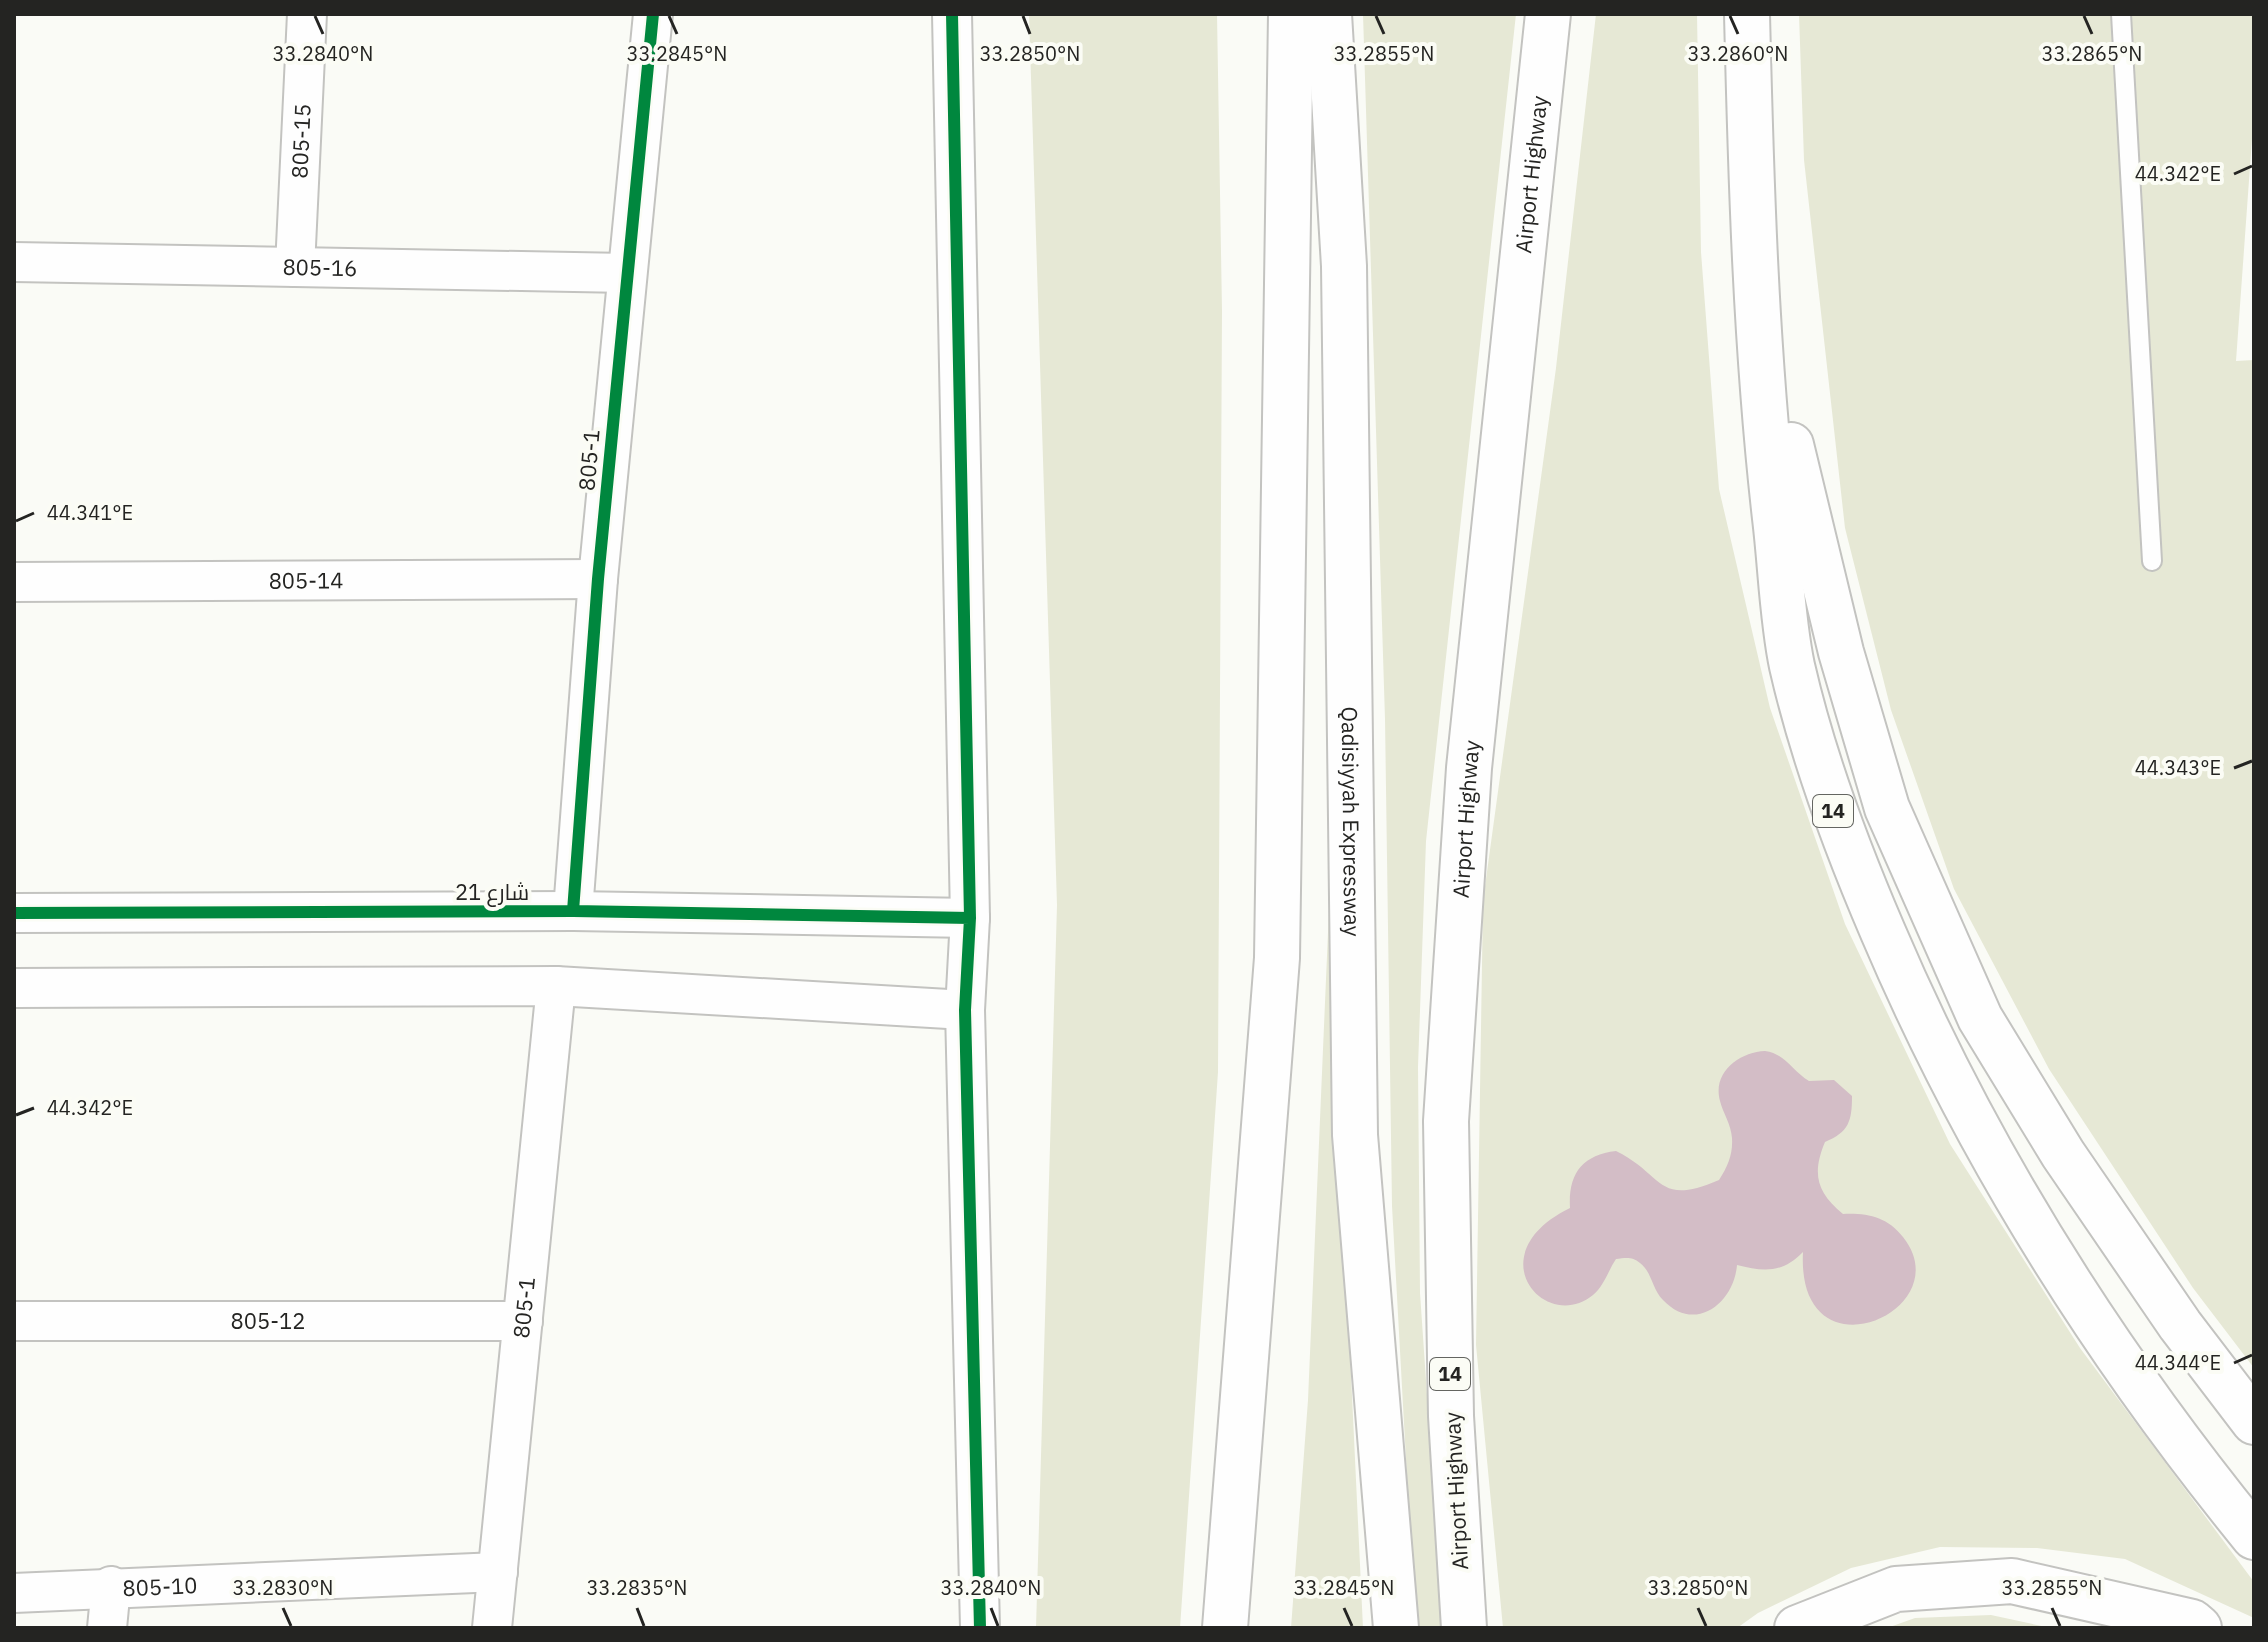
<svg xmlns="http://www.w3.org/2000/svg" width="2268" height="1642" font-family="'IBM Plex Sans',Cairo,sans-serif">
<rect width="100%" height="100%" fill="#fafbf6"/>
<path fill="#e6e8d5" d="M1029 14H1217L1222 311 1218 1072 1180 1628H1036L1057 905Z
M1363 14H1516L1426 841 1418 1067 1420 1293 1443 1628H1418L1414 1604 1392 1206 1385 719Z
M1596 14H1697L1701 252 1719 489 1770 708 1845 924 1950 1144 2080 1348 2254 1582V1618L2125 1559 2037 1548 1940 1547 1851 1568 1758 1613 1737 1628H1503L1476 1345 1483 901 1556 368Z
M1799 14H2254V111L2236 361 2254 360V1368L2193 1288 2049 1069 1954 889 1891 710 1845 528 1804 160Z
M1329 909 1363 1628H1291L1308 1400Z
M1991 1615 2051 1628H1887L1915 1618Z"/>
<path fill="#d3bdc6" d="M1765 1051C1786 1054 1792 1071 1809 1081L1834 1080 1852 1096C1852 1121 1849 1132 1825 1142 1812 1173 1816 1192 1843 1214 1868 1213 1887 1217 1903 1237 1962 1311 1796 1383 1803 1252 1783 1273 1764 1272 1737 1265 1734 1303 1695 1334 1663 1300 1652 1289 1652 1272 1640 1263 1632 1256 1625 1258 1616 1259 1608 1271 1604 1286 1593 1295 1545 1334 1476 1254 1570 1208 1568 1174 1582 1155 1616 1151 1665 1175 1656 1207 1719 1180 1728 1166 1733 1154 1732 1138 1731 1124 1723 1113 1720 1101 1712 1072 1740 1052 1765 1051Z"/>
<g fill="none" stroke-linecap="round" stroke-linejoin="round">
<g stroke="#c3c3c0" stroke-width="22">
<path id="service" d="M2121 14 2152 561"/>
</g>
<g stroke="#c3c3c0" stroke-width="42">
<g id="minor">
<path d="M952 14 970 918 965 1010 980 1628"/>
<path id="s1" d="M14 262 627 273"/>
<path id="s2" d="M295 267 307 14"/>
<path id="s3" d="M14 582 598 579"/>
<path d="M573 911 598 579 653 14"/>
<path d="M14 913 573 911 970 918"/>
<path d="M14 988 556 986 965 1010"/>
<path id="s4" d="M14 1321H523"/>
<path id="s5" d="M14 1593 498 1572"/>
<path d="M107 1628 111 1586"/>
<path id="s6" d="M492 1628 556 986"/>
</g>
</g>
<g stroke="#c3c3c0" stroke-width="48">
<g id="motorway">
<path id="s7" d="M1329 14 1344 266 1355 1135 1396 1628"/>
<path d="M1747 14C1751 183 1756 350 1775 518 1781 567 1782 619 1792 666 1813 758 1846 846 1883 932 1976 1151 2104 1353 2254 1537"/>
<path d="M1791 445 1841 652 1887 808 1980 1018 2063 1154 2180 1325 2254 1422"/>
<path d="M1225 1628 1277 958 1291 14"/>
<path id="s8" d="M1464 1628 1451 1416 1446 1121 1469 768 1548 14"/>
<path d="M1797 1628 1896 1589 2012 1581 2192 1622 2199 1628"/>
</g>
</g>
<use href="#service" stroke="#fefefe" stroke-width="18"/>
<use href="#minor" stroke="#fefefe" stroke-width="38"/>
<use href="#motorway" stroke="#fefefe" stroke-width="44"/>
<g stroke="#fbfcf5" stroke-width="17">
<path id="cycleway" d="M952 14 970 918 965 1010 980 1628
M573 911 598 579 653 14
M14 913 573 911 970 918"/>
</g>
<use href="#cycleway" stroke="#00873e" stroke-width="12"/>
</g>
<path fill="none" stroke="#242422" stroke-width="3" d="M315 16 323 34M669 16 677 34M1023 16 1030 34M1376 16 1384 34M1730 16 1738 34M2084 16 2092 34M2234 174 2252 166M16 521 34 513M2234 768 2252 761M16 1115 34 1108M2234 1363 2252 1355M283 1608 291 1626M637 1608 644 1626M991 1608 998 1626M1344 1608 1352 1626M1698 1608 1706 1626M2052 1608 2060 1626"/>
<g text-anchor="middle" stroke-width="8" stroke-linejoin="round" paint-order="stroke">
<g fill="#fbfcf5" stroke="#646561" stroke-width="2">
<rect x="1813" y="795" width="40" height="32" rx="6"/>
<rect x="1430" y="1358" width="40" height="32" rx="6"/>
</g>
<g font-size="20" font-weight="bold" fill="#242422">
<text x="1833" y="818">14</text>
<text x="1450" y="1381">14</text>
</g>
<g font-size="22" fill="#242422" stroke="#fbfcf5">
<text dy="8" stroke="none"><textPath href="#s2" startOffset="126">805-15</textPath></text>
<text dy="8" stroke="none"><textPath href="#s8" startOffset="1458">Airport Highway</textPath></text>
<text dy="8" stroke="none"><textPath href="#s1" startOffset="306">805-16</textPath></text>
<text transform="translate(589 460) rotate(-85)" y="8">805-1</text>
<text dy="8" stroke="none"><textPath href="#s3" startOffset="292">805-14</textPath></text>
<text dy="8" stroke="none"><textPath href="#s8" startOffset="810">Airport Highway</textPath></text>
<text dy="8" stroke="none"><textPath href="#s7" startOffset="808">Qadisiyyah Expressway</textPath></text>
<text x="492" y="900">شارع 21</text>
<text dy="8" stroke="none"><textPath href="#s6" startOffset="322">805-1</textPath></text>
<text dy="8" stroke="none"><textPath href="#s4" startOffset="254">805-12</textPath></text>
<text transform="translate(1456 1491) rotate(-93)" y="8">Airport Highway</text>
<text dy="8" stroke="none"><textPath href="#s5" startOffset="146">805-10</textPath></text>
</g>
</g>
<g font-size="20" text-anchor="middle" fill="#242422" stroke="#fbfcf5" stroke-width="8" stroke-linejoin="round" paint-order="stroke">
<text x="323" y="61">33.2840°N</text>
<text x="677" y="61">33.2845°N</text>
<text x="1030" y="61">33.2850°N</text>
<text x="1384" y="61">33.2855°N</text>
<text x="1738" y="61">33.2860°N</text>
<text x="2092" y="61">33.2865°N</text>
<text x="2178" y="181">44.342°E</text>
<text x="90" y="520">44.341°E</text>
<text x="2178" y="775">44.343°E</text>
<text x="90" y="1115">44.342°E</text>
<text x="2178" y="1370">44.344°E</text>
<text x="283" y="1595">33.2830°N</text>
<text x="637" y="1595">33.2835°N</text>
<text x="991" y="1595">33.2840°N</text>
<text x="1344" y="1595">33.2845°N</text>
<text x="1698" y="1595">33.2850°N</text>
<text x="2052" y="1595">33.2855°N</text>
</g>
<rect width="2268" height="1642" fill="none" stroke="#242422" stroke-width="32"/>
</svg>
